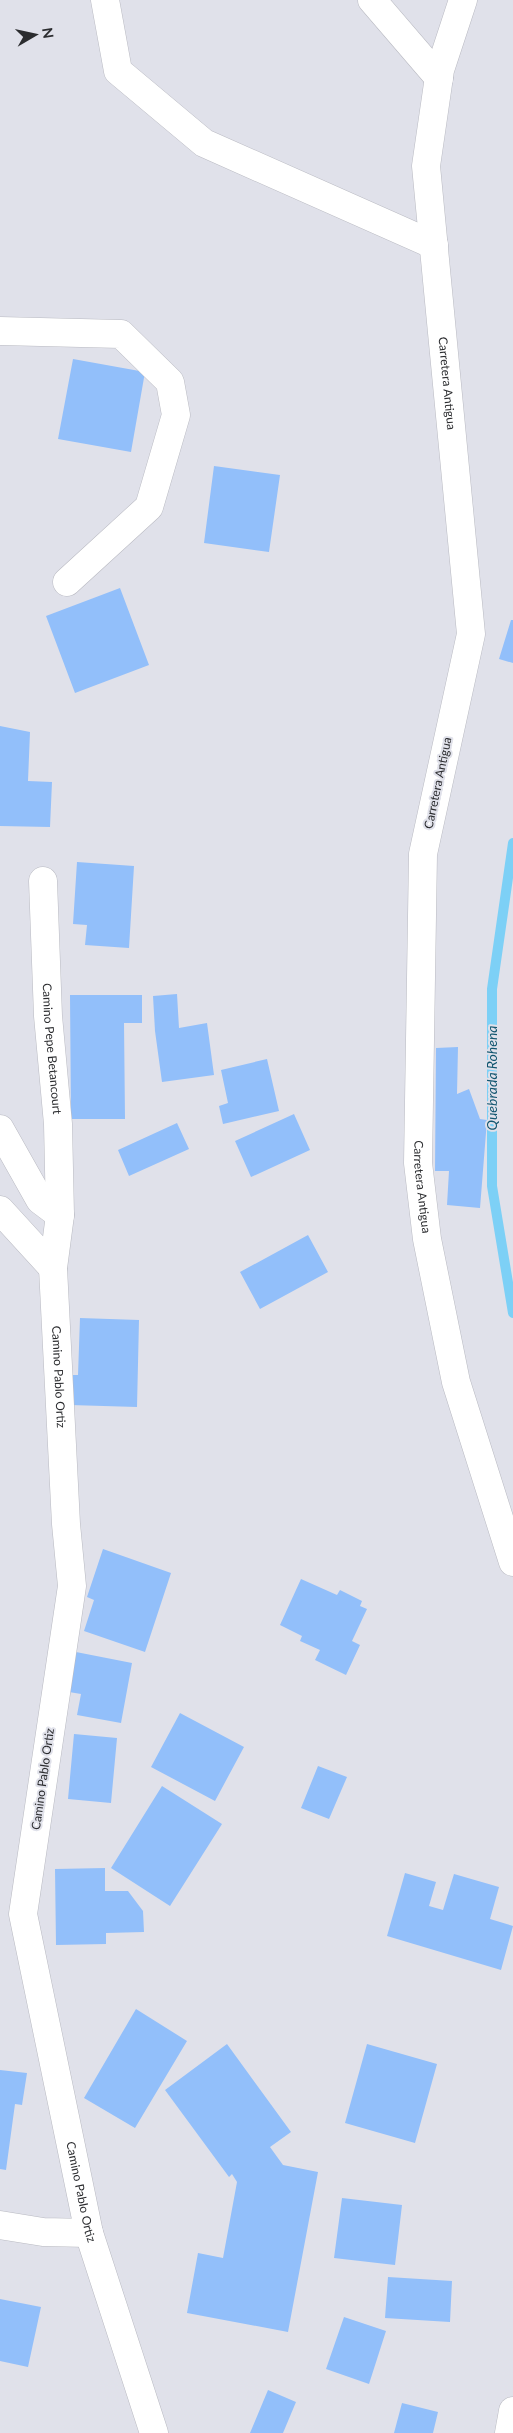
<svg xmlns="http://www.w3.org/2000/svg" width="513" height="2433" font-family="Lato,sans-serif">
<rect width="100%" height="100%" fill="#e0e1ea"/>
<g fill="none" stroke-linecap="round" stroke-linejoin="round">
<path stroke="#7dd0f6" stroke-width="10" d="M513 843 492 989V1186L513 1313"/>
</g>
<path fill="#92bffa" d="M73 359 145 372 131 452 58 439Z
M214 466 280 475 269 552 204 543Z
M120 588 149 665 75 693 46 616Z
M511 620H513V663L499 659Z
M0 726 30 732 28 781 52 782 50 827 0 826Z
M77 862 134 866 129 948 85 945 87 925 73 924Z
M177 994 179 1028 207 1023 214 1075 162 1082 155 1031 153 996Z
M70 995H142V1023H124L125 1119H71Z
M458 1047 457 1094 469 1089 480 1119 487 1120 480 1208 447 1205 449 1171H435L436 1048Z
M267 1059 279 1111 223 1124 219 1106 228 1103 221 1070Z
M294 1114 310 1150 251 1177 235 1141Z
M177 1123 189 1149 129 1176 118 1150Z
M308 1235 328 1272 260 1309 240 1272Z
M80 1318 139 1320 137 1407 70 1405 71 1375H78Z
M103 1549 171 1573 145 1652 84 1631 94 1600 87 1597Z
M301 1579 337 1595 340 1590 362 1601 360 1606 367 1609 352 1641 360 1645 346 1675 315 1660 320 1650 300 1641 302 1636 280 1625Z
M76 1652 132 1663 121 1723 77 1715 81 1694 69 1692Z
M180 1713 244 1747 215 1801 151 1767Z
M74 1734 117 1738 111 1803 68 1799Z
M318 1766 347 1777 329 1819 301 1808Z
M162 1786 222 1824 170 1906 111 1868Z
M105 1868V1891H128L143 1911 144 1932 106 1933V1944L56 1945 55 1869Z
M405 1873 436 1882 429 1906 443 1910 454 1874 499 1887 490 1919 513 1926 501 1970 387 1936Z
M136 2009 187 2041 135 2128 84 2098Z
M227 2044 291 2132 270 2147 283 2165 318 2172 288 2332 187 2313 198 2253 223 2258 237 2182 232 2174 229 2177 165 2090Z
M367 2044 437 2064 415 2143 345 2123Z
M0 2070 27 2073 22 2105 15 2104 6 2170 0 2169Z
M342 2198 402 2205 395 2265 334 2258Z
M388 2277 452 2281 450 2322 385 2318Z
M0 2299 41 2307 28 2367 0 2361Z
M344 2317 386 2331 369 2384 326 2369Z
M268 2390 296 2402 283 2433H250Z
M402 2403 438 2412 433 2433H394Z"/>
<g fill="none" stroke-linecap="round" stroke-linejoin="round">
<g stroke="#b9bac2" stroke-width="29">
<g id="minor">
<path d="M105 0 118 71 204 143 434 245"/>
<path d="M372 0 439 78"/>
<path id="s1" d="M463 0 440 70 426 166 471 634 423 854 418 1163 427 1239 456 1382 513 1562"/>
<path d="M0 331 121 334 170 382 176 415 149 507 67 582"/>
<path id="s2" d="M43 881 48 1016 58 1124 60 1215"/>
<path id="s3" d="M0 1129 40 1200 60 1215 53 1268 66 1524 72 1586 23 1914 89 2233 154 2433"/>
<path d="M0 1210 53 1268"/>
<path d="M0 2225 43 2232 89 2233"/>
<path d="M509 2433 513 2411"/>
</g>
</g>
<use href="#minor" stroke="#fff" stroke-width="28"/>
</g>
<g text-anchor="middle" stroke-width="4" stroke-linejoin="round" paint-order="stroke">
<g font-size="12" fill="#2b2c2f" stroke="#e0e1ea">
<text dy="4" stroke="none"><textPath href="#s1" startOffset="389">Carretera Antigua</textPath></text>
<text transform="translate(438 783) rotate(-78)" y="4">Carretera Antigua</text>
<text dy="4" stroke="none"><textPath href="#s2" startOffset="168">Camino Pepe Betancourt</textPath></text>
<text dy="4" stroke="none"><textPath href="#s1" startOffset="1199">Carretera Antigua</textPath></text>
<text dy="4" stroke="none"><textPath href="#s3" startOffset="269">Camino Pablo Ortiz</textPath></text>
<text transform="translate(43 1779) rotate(-82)" y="4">Camino Pablo Ortiz</text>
<text dy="4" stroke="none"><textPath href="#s3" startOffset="1094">Camino Pablo Ortiz</textPath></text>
</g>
<g font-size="14" font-style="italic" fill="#125670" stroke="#e0e1ea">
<text transform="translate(492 1078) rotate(-90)" y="5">Quebrada Rohena</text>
</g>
</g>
<g transform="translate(35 35) rotate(81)" stroke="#e0e1ea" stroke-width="4" paint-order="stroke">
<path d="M0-4L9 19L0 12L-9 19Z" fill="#2b2c2f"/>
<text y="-8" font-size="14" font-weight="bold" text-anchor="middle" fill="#2b2c2f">N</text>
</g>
</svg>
